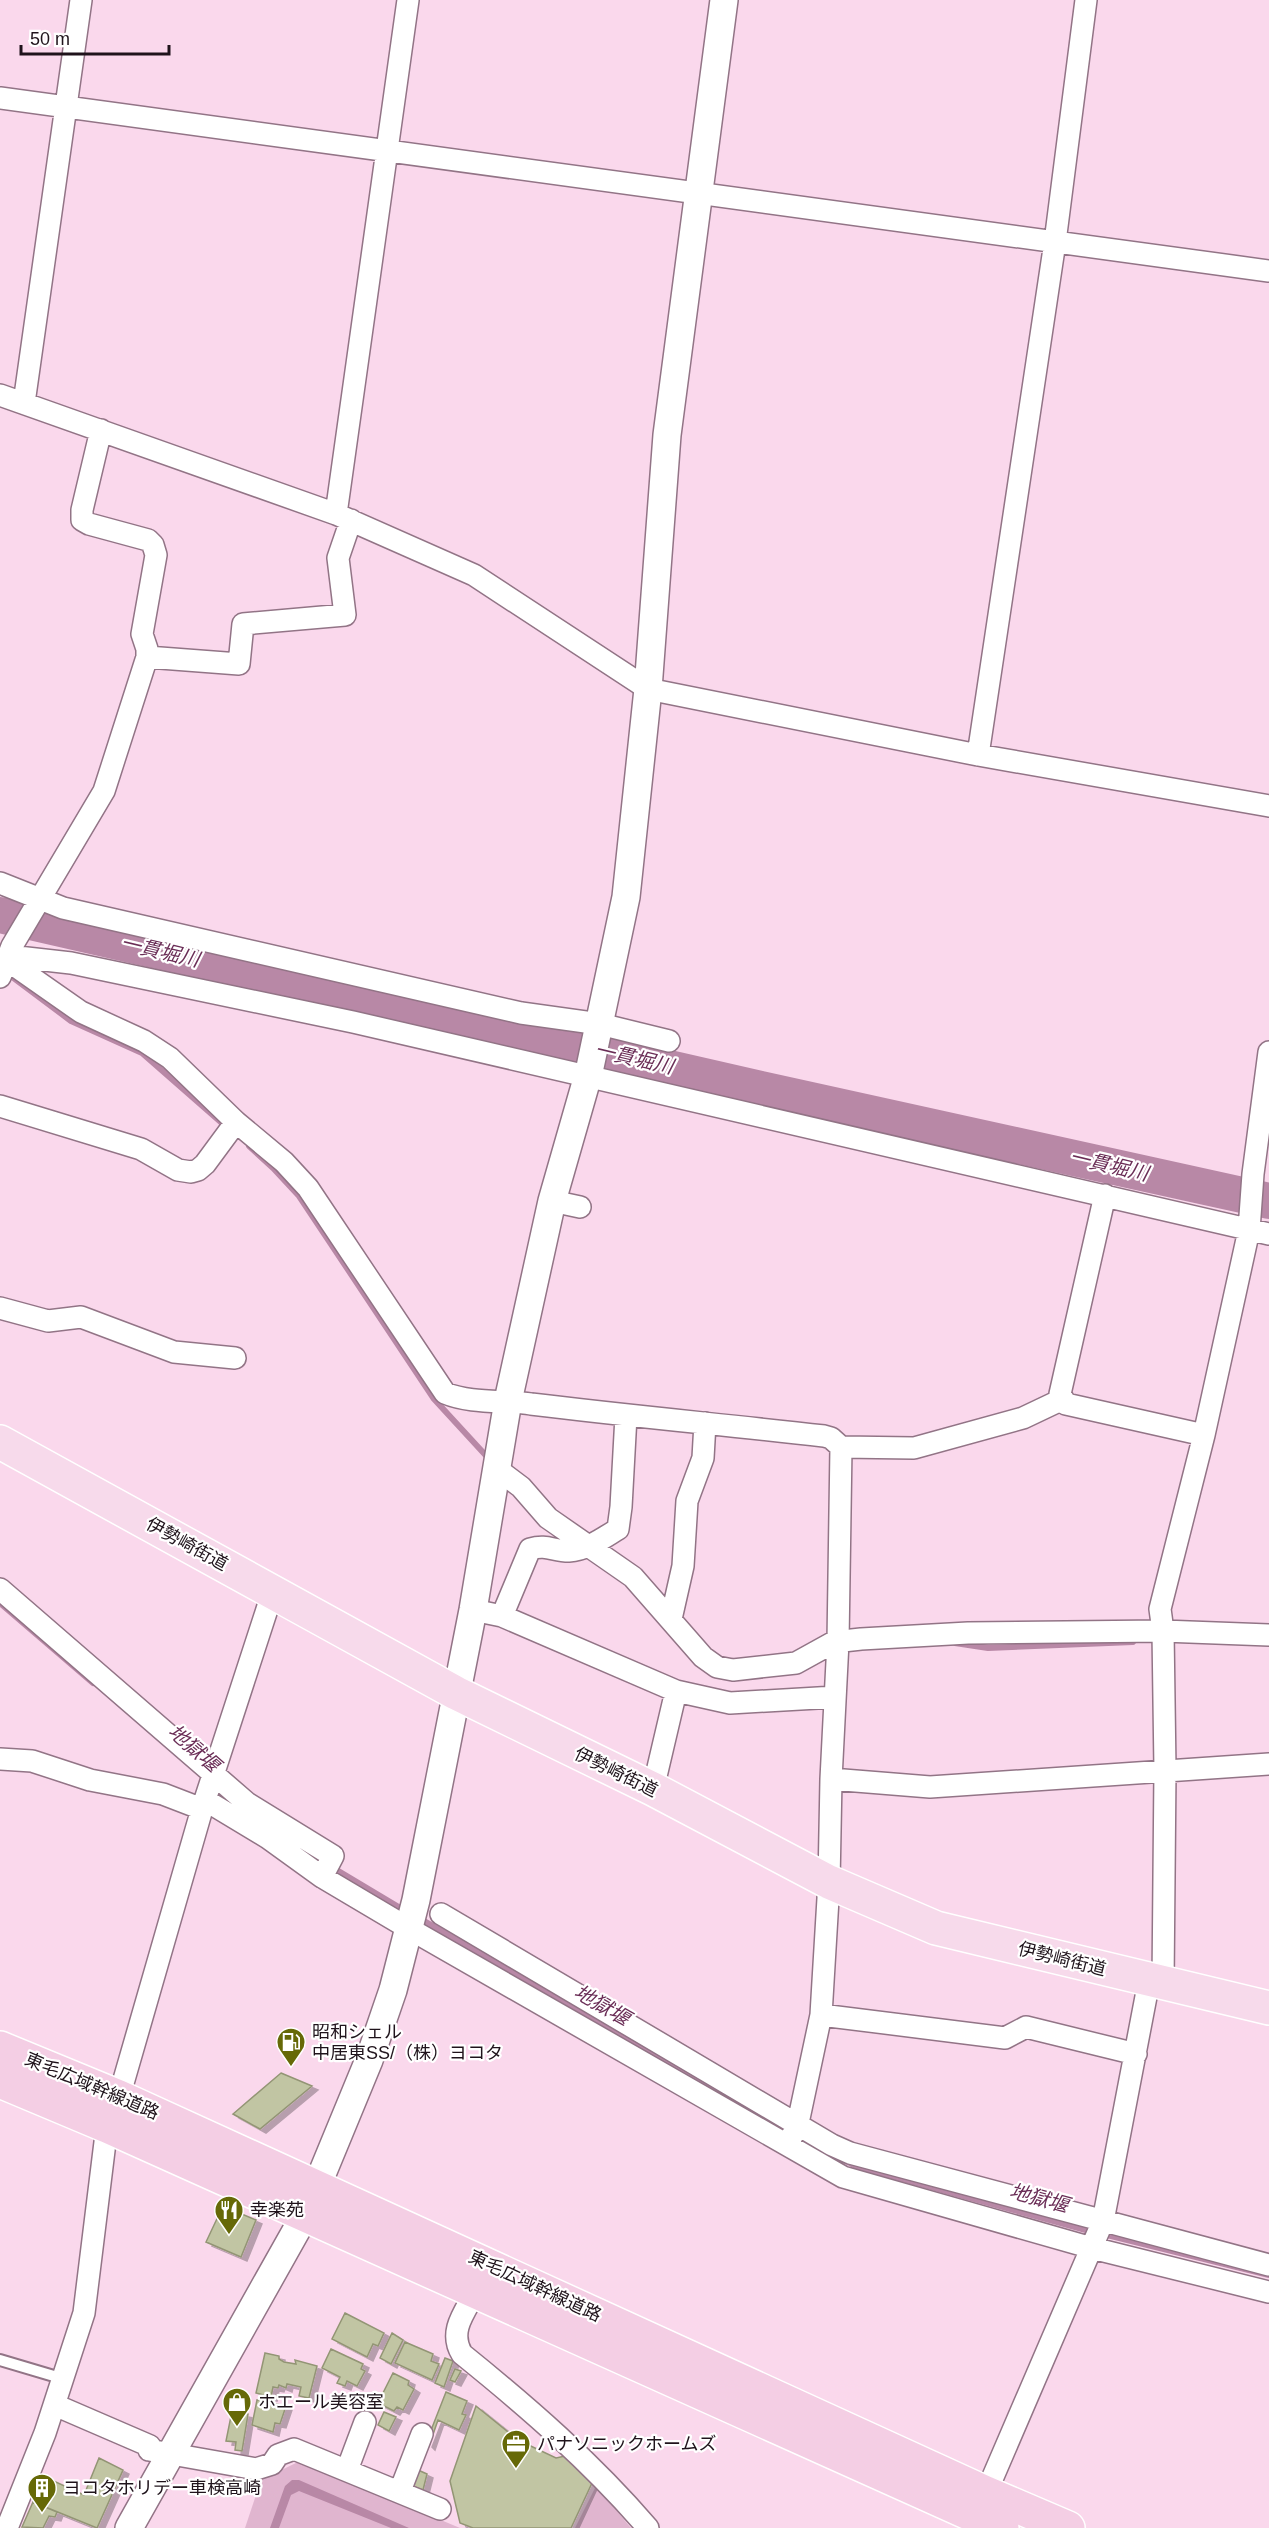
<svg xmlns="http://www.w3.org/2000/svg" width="1269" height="2528" font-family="Arial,'Noto Sans JP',sans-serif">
<defs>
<filter id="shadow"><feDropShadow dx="6" dy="4" stdDeviation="0" flood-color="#0004"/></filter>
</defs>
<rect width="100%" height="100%" fill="#fad8ec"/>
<path fill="#e0b5cf" d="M300 2461 460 2528H245L261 2480Z
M596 2486 631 2528H575Z"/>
<path fill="#b888a6" d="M292 2480H299L409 2528H391L299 2491 291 2495 279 2528H270L285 2486Z"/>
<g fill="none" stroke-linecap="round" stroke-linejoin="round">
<path stroke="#b888a6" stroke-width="6" d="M11 976 71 1021 142 1053 223 1124
M249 1146 273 1168 299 1196 434 1399 490 1460
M0 1603 93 1683
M955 1643 988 1648 1133 1642
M300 1848 407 1912
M419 1918 758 2114
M846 2161 856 2166 1093 2232
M1103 2234 1269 2275"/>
<path stroke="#b888a6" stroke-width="36" d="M0 915 761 1089 1269 1201"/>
</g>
<path fill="#c1c5a3" stroke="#939575" stroke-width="1.5" filter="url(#shadow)" d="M281 2073 312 2086 260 2129 233 2114Z
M223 2206 256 2220 241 2257 206 2242Z
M345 2313 384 2333 378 2346 373 2344 367 2357 332 2339Z
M392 2333 403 2340 391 2364 380 2358Z
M405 2342 433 2354 431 2361 439 2364 432 2380 395 2363Z
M331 2349 363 2364 361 2369 365 2371 357 2386 347 2381 345 2386 337 2383 340 2377 322 2368Z
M265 2353 279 2356V2359L284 2362 296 2364 295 2360 317 2366 309 2398 299 2396 301 2387 287 2384 286 2388 279 2385 278 2388 273 2387 271 2397 256 2393Z
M445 2358 453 2361 444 2387 435 2383Z
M455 2369 461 2371 455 2382 450 2380Z
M393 2373 409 2381 408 2385 414 2389 403 2410 397 2407 394 2411 378 2403Z
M446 2392 467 2401 462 2414 466 2415 459 2430 438 2420 429 2446 426 2443Z
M257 2400 286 2406 280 2424 275 2423 273 2432 252 2425Z
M476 2406 518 2440 556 2458 565 2456 592 2483 571 2528H473L460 2523 450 2481Z
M232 2411 248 2414 242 2451 235 2450 236 2442 226 2441Z
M384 2412 396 2417 389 2431 378 2425Z
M99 2458 123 2470 97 2528 33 2502 45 2477 84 2495Z
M418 2470 427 2474 423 2490 412 2486Z
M33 2502 57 2512 55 2517 49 2516 43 2528 22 2527Z"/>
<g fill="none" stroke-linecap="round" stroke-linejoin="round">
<g stroke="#927486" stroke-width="14">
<path id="service" d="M0 2360 64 2379"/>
</g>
<g stroke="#927486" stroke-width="24">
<path id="minor" d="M0 98 1269 271
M0 395 336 514 474 575 648 689 978 755 1269 806
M24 403 81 0
M336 514 408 0
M147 657 239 664 243 624 345 615 338 558 351 520
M978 755 1055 242 1086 0
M0 883 63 908 521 1013 600 1024 669 1041
M9 956 71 963 353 1022 1269 1234
M8 961 81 1012 144 1041 170 1058 236 1122 284 1162 308 1188 445 1393C471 1404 504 1400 531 1404 629 1416 727 1425 824 1436L831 1438 841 1447 838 1642 831 1779 829 1882 821 2015 798 2123 788 2145
M0 977 12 946 104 791 147 657V649L142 634 156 555 153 545 148 540 89 524 82 520V510L101 430
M0 1106 141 1149 178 1170 191 1172 198 1170 205 1164 236 1122
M1105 1195 1060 1394 1066 1404 1204 1435
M552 1201 580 1207
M0 1308 48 1321 81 1317 174 1352 235 1358
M841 1447 914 1448 1023 1418 1063 1399
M497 1469 521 1487 548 1518 633 1577 703 1657 717 1667 733 1670 796 1663 834 1642 861 1639 968 1633 1163 1631 1269 1635
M0 1589 247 1803 333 1856 322 1877
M473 1610 502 1616 676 1691 730 1703 835 1697
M502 1616 530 1549C547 1544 553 1551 569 1551 587 1550 603 1538 618 1529L621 1507 626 1416
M671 1619 683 1566 687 1501 703 1458 705 1423
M0 1759 32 1761 90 1780 163 1794 202 1809
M831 1779 930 1787 1269 1764
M653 1789 676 1691
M205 1800 268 1838 322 1877 408 1928 843 2177 1092 2248 1269 2292
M441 1914 832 2145 850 2153 1269 2265
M1163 1984 1165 1770 1163 1631 1160 1609 1204 1435 1249 1230 1253 1174 1269 1052
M821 2015 1005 2038 1026 2027 1136 2054
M119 2097 202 1809 273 1591
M476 2291C465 2312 448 2331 462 2354 529 2408 592 2463 648 2528
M55 2405 150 2446 149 2450 256 2469 272 2464 278 2455 294 2449 440 2509
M347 2470 365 2422
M400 2491 422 2434
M986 2493 1103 2221 1149 1981
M7 2528 45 2433 84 2313 107 2126"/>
</g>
<g stroke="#927486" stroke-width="30">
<path id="tertiary" d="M129 2528 305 2215 369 2060 393 1990 416 1900 473 1610 508 1401 552 1201 589 1072 626 897 648 689 667 435 724 0"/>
</g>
<g stroke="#fff" stroke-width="36">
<path id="primary" d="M0 1442 456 1693 653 1789 829 1882 936 1928 1269 2008"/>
</g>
<g stroke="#fff" stroke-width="36">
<path id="trunk" d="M0 2048 119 2097 986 2493 1068 2528
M0 2081 107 2126 1002 2528"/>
</g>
<use href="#service" stroke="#fff" stroke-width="10"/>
<use href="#minor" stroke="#fff" stroke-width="21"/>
<use href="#tertiary" stroke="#fff" stroke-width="27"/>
<use href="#primary" stroke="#f7daeb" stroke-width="33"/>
<use href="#trunk" stroke="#f4cee4" stroke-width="33"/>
</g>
<defs>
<g id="fuel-pin" transform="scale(1.5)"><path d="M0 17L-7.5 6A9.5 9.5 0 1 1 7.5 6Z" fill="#666907" stroke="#fff"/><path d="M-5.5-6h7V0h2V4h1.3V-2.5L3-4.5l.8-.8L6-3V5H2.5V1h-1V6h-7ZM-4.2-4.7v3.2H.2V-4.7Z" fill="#fff"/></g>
<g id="restaurant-pin" transform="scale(1.5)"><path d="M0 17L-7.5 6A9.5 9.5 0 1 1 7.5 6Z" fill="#666907" stroke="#fff"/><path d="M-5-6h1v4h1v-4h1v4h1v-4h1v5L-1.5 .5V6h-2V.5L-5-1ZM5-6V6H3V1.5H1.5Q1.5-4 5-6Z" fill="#fff"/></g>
<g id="shop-pin" transform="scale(1.5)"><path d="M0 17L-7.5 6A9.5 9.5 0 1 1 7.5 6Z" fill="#666907" stroke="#fff"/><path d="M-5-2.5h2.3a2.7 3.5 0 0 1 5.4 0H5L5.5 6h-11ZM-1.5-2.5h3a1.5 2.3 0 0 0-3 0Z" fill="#fff"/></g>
<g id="office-pin" transform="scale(1.5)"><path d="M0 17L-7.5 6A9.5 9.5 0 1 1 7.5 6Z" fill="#666907" stroke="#fff"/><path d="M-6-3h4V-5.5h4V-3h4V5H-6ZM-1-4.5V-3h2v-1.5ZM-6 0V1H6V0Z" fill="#fff"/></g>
<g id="building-pin" transform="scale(1.5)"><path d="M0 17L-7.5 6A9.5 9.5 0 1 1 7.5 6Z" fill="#666907" stroke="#fff"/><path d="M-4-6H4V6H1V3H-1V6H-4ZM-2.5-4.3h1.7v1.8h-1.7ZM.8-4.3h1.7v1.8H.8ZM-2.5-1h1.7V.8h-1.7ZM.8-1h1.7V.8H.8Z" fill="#fff"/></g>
</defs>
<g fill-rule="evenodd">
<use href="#fuel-pin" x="291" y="2042"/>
<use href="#restaurant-pin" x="229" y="2210"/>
<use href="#shop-pin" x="237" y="2402"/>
<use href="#office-pin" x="516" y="2444"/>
<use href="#building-pin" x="42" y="2488"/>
</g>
<g text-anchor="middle" stroke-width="4.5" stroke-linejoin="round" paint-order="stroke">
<g font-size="18" fill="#1f131b" stroke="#fff">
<text transform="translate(187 1544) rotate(29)" y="6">伊勢崎街道</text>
<text transform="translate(616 1772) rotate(26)" y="6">伊勢崎街道</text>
<text transform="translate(1062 1959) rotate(14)" y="6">伊勢崎街道</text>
<text transform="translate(92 2086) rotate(23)" y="6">東毛広域幹線道路</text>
<text transform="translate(535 2286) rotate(25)" y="6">東毛広域幹線道路</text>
</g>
<g font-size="18" fill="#1f131b" stroke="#fff" text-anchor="start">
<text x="312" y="2038">昭和シェル<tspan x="312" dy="21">中居東SS/（株）ヨコタ</tspan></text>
<text x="250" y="2216">幸楽苑</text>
<text x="258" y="2408">ホエール美容室</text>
<text x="537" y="2450">パナソニックホームズ</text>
<text x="63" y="2494">ヨコタホリデー車検高崎</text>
</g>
<g font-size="20" font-style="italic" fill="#6a2d56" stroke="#fff">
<text transform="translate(160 951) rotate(13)" y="7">一貫堀川</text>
<text transform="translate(634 1058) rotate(13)" y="7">一貫堀川</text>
<text transform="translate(1109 1165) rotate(13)" y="7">一貫堀川</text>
<text transform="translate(194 1748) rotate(41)" y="7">地獄堰</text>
<text transform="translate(602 2005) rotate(30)" y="7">地獄堰</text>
<text transform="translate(1039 2198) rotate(15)" y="7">地獄堰</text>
</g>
</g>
<path d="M21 45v9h148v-9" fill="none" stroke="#1f131b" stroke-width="3"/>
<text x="30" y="45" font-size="18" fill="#1f131b" stroke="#ffffff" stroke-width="4.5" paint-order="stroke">50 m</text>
</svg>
